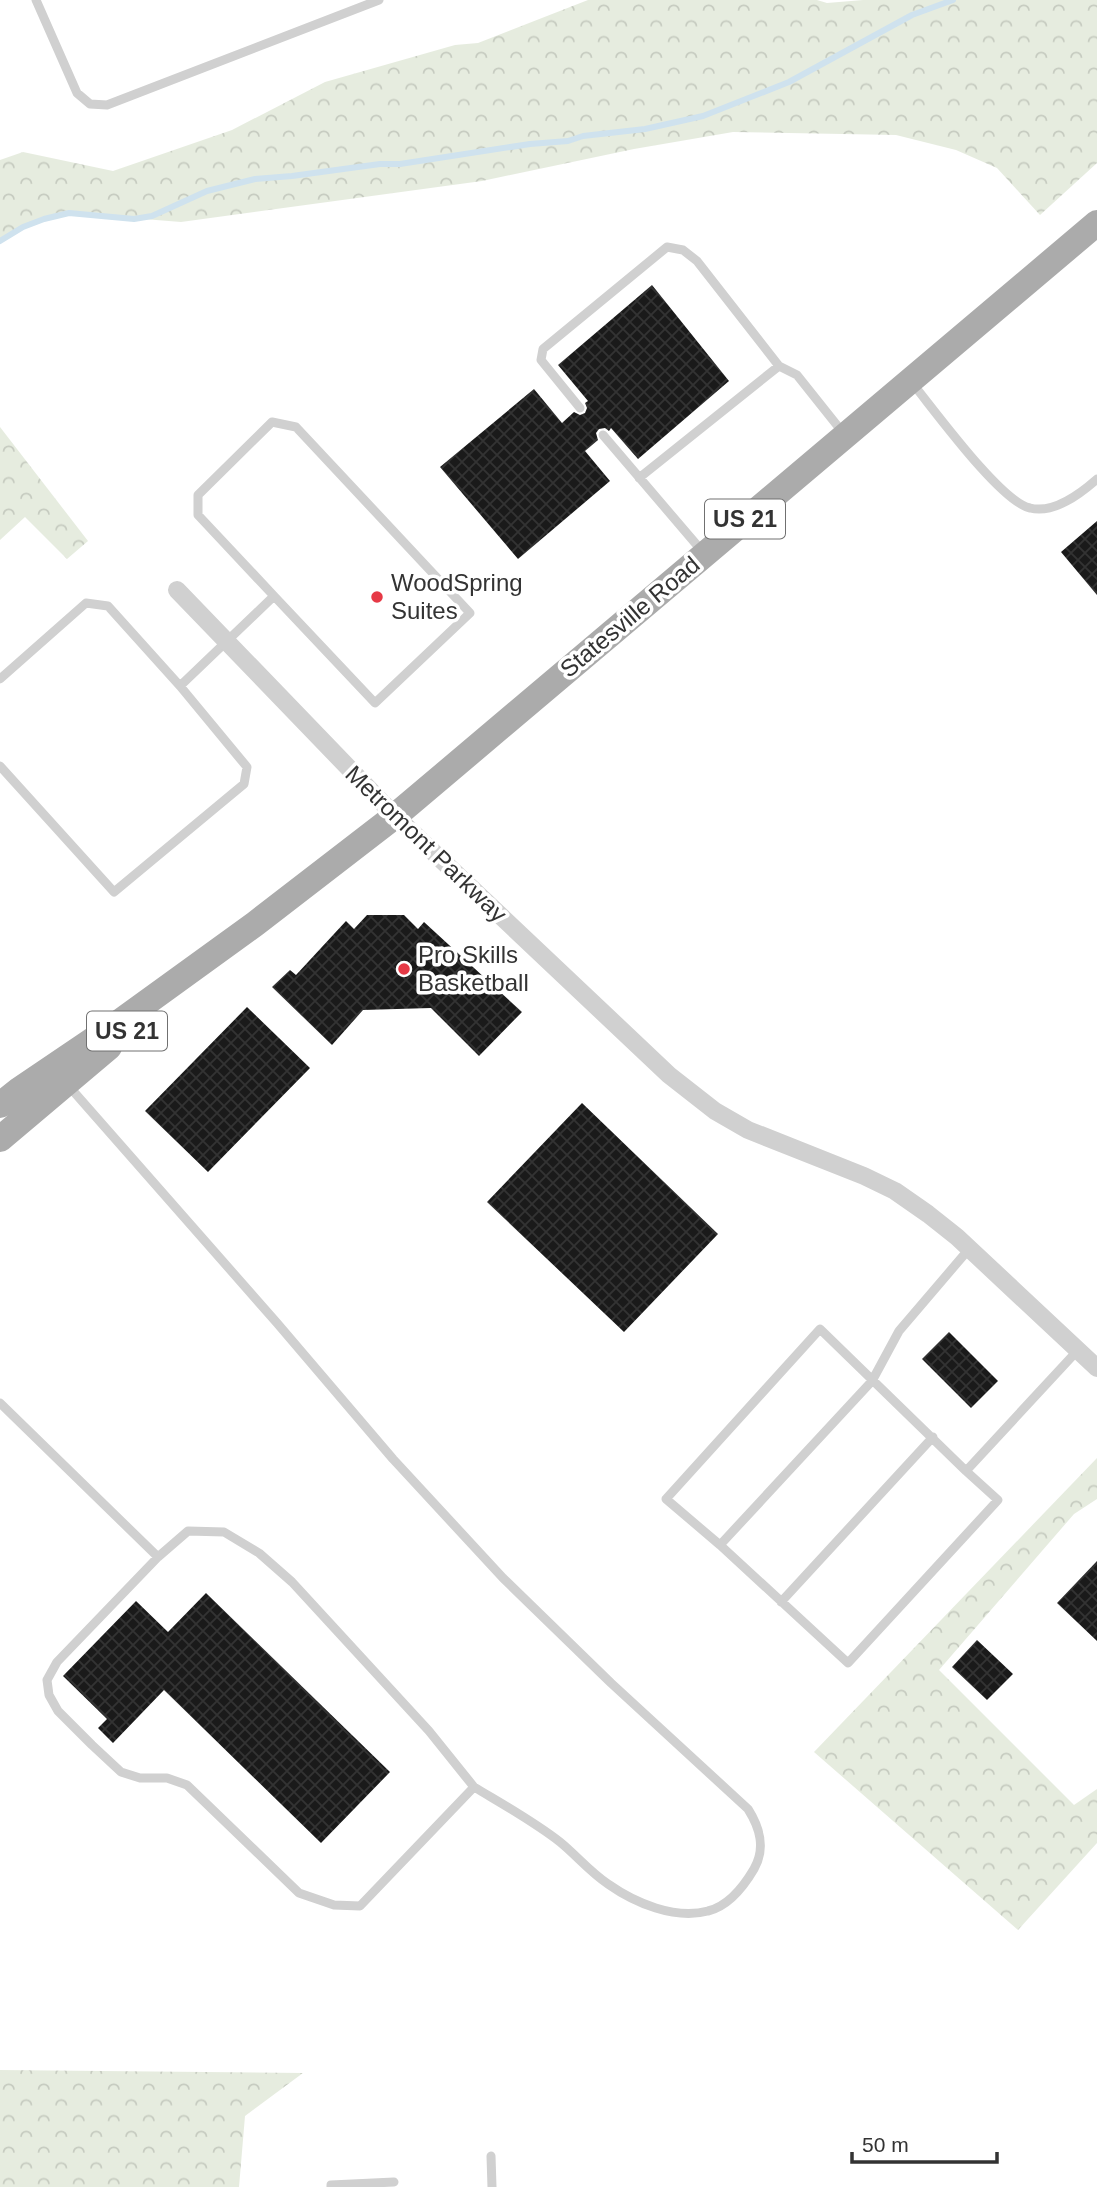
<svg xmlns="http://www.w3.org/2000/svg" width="1097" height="2187" font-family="Helvetica,sans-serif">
<defs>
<pattern id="forest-crowns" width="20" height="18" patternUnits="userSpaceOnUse" patternTransform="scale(1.75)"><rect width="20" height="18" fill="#e6ecdf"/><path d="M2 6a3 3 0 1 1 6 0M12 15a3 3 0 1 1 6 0" fill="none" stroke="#c6cbc0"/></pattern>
<pattern id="building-cross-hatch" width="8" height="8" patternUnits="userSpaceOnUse" patternTransform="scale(1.75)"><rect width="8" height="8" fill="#1a1a1a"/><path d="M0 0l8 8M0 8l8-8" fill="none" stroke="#333"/></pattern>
</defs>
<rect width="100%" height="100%" fill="#fff"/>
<path fill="url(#forest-crowns)" d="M588 0H817L827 3 863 0H1097V163L1040 215 997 168 956 150 896 135 733 132 634 149 482 181 181 222 69 213 44 219 23 227 0 241V160L23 152 113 171 232 130 325 82 455 45 478 43Z
M0 427 88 541 67 559 25 517 0 540Z
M1097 1458V1499L1074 1514 939 1670 1074 1805 1097 1789V1843L1018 1930 814 1752Z
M0 2070 303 2073 245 2116 239 2187H0Z"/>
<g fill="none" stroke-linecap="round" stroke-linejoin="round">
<path stroke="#cfe2ee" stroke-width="6" d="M0 241 23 227 44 219 69 213 134 219 152 216 207 191 255 179 292 176 380 164H400L530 144 568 141 583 136 645 129 703 116 789 82 912 15 953 0"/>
</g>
<path fill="url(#building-cross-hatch)" d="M652 285 729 381 638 459 611 428 609 431 605 428 599 429 596 433 598 440 585 451 610 481 518 559 440 467 534 389 562 423 574 412 580 415 585 413 587 408 585 403 588 401 558 365Z
M1097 521V595L1061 552Z
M367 915H404L418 929 424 922 522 1012 479 1056 431 1008 363 1010 332 1045 272 987 290 970 296 975 346 921 354 929Z
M247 1007 310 1068 208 1172 145 1111Z
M582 1103 718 1234 624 1332 487 1202Z
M949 1332 998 1381 971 1408 922 1359Z
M1097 1561V1641L1057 1603Z
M206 1593 390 1772 321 1843 164 1690 113 1743 98 1728 107 1719 63 1676 136 1601 168 1632Z
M977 1640 1013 1674 987 1700 952 1667Z"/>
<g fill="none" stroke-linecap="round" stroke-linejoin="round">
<path stroke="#d0d0d0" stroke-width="9" d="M36 0 77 93 90 104 107 105 379 0
M913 384C935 411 1001 502 1030 508 1054 514 1080 494 1097 479
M580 408 541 360 543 349 667 247 683 250 697 261 779 366
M603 435 702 551
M639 478 779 366 797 375 844 434
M0 679 86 603 108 606 180 686 247 767 244 784 114 892 0 766
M180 686 274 596 375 703 470 613 296 427 272 422 198 495V515L274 596
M67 1084 277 1323 393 1459 503 1578 611 1683 748 1809C760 1828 766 1848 754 1869 744 1886 729 1906 708 1911 675 1920 635 1903 608 1884 590 1872 576 1855 560 1842 533 1821 504 1805 474 1787
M969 1249 899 1331 872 1381 720 1545 848 1663 998 1500 966 1471 1078 1350
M0 1403 158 1557
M188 1531 224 1532 259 1553 292 1582 429 1731 474 1787 360 1906 334 1905 299 1893 187 1785 167 1778H140L121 1772 92 1745 58 1711 49 1695 47 1680 57 1662 158 1557Z
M720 1545 666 1499 820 1329 966 1471
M781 1602 933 1437
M491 2156 492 2187
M331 2187V2185L394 2182"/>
<path stroke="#d0d0d0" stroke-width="18" d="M177 590 395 816 669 1075 715 1111 748 1130 864 1176 895 1191 928 1214 957 1237 1097 1368"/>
<path stroke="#ababab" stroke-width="26" d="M0 1105 19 1090 121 1021 255 924 395 816 1097 223
M0 1139 109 1047"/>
</g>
<g fill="#e63946" stroke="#fff" stroke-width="2.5">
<circle cx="377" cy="597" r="7"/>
<circle cx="404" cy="969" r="7"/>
</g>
<g text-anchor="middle" stroke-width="7" stroke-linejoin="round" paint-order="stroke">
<g fill="#fff" stroke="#707070" stroke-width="2">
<rect x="705" y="499.5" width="80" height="39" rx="5"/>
<rect x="87" y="1011.5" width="80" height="39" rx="5"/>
</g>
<g font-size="23" font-weight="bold" fill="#333">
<text x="745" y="527">US 21</text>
<text x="127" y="1039">US 21</text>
</g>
<g font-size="24" fill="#333" stroke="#fff" text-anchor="start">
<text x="391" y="591">WoodSpring<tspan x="391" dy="28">Suites</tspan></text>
<text x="418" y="963">Pro Skills<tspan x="418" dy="28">Basketball</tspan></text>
</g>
<g font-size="24" fill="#333" stroke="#fff">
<text transform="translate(630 617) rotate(-40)" y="8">Statesville Road</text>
<text transform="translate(426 844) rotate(44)" y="8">Metromont Parkway</text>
</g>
</g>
<path d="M852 2152v10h145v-10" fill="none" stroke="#333333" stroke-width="3.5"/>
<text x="862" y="2152" font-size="21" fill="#333333" stroke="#ffffff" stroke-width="5" paint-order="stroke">50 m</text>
</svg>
